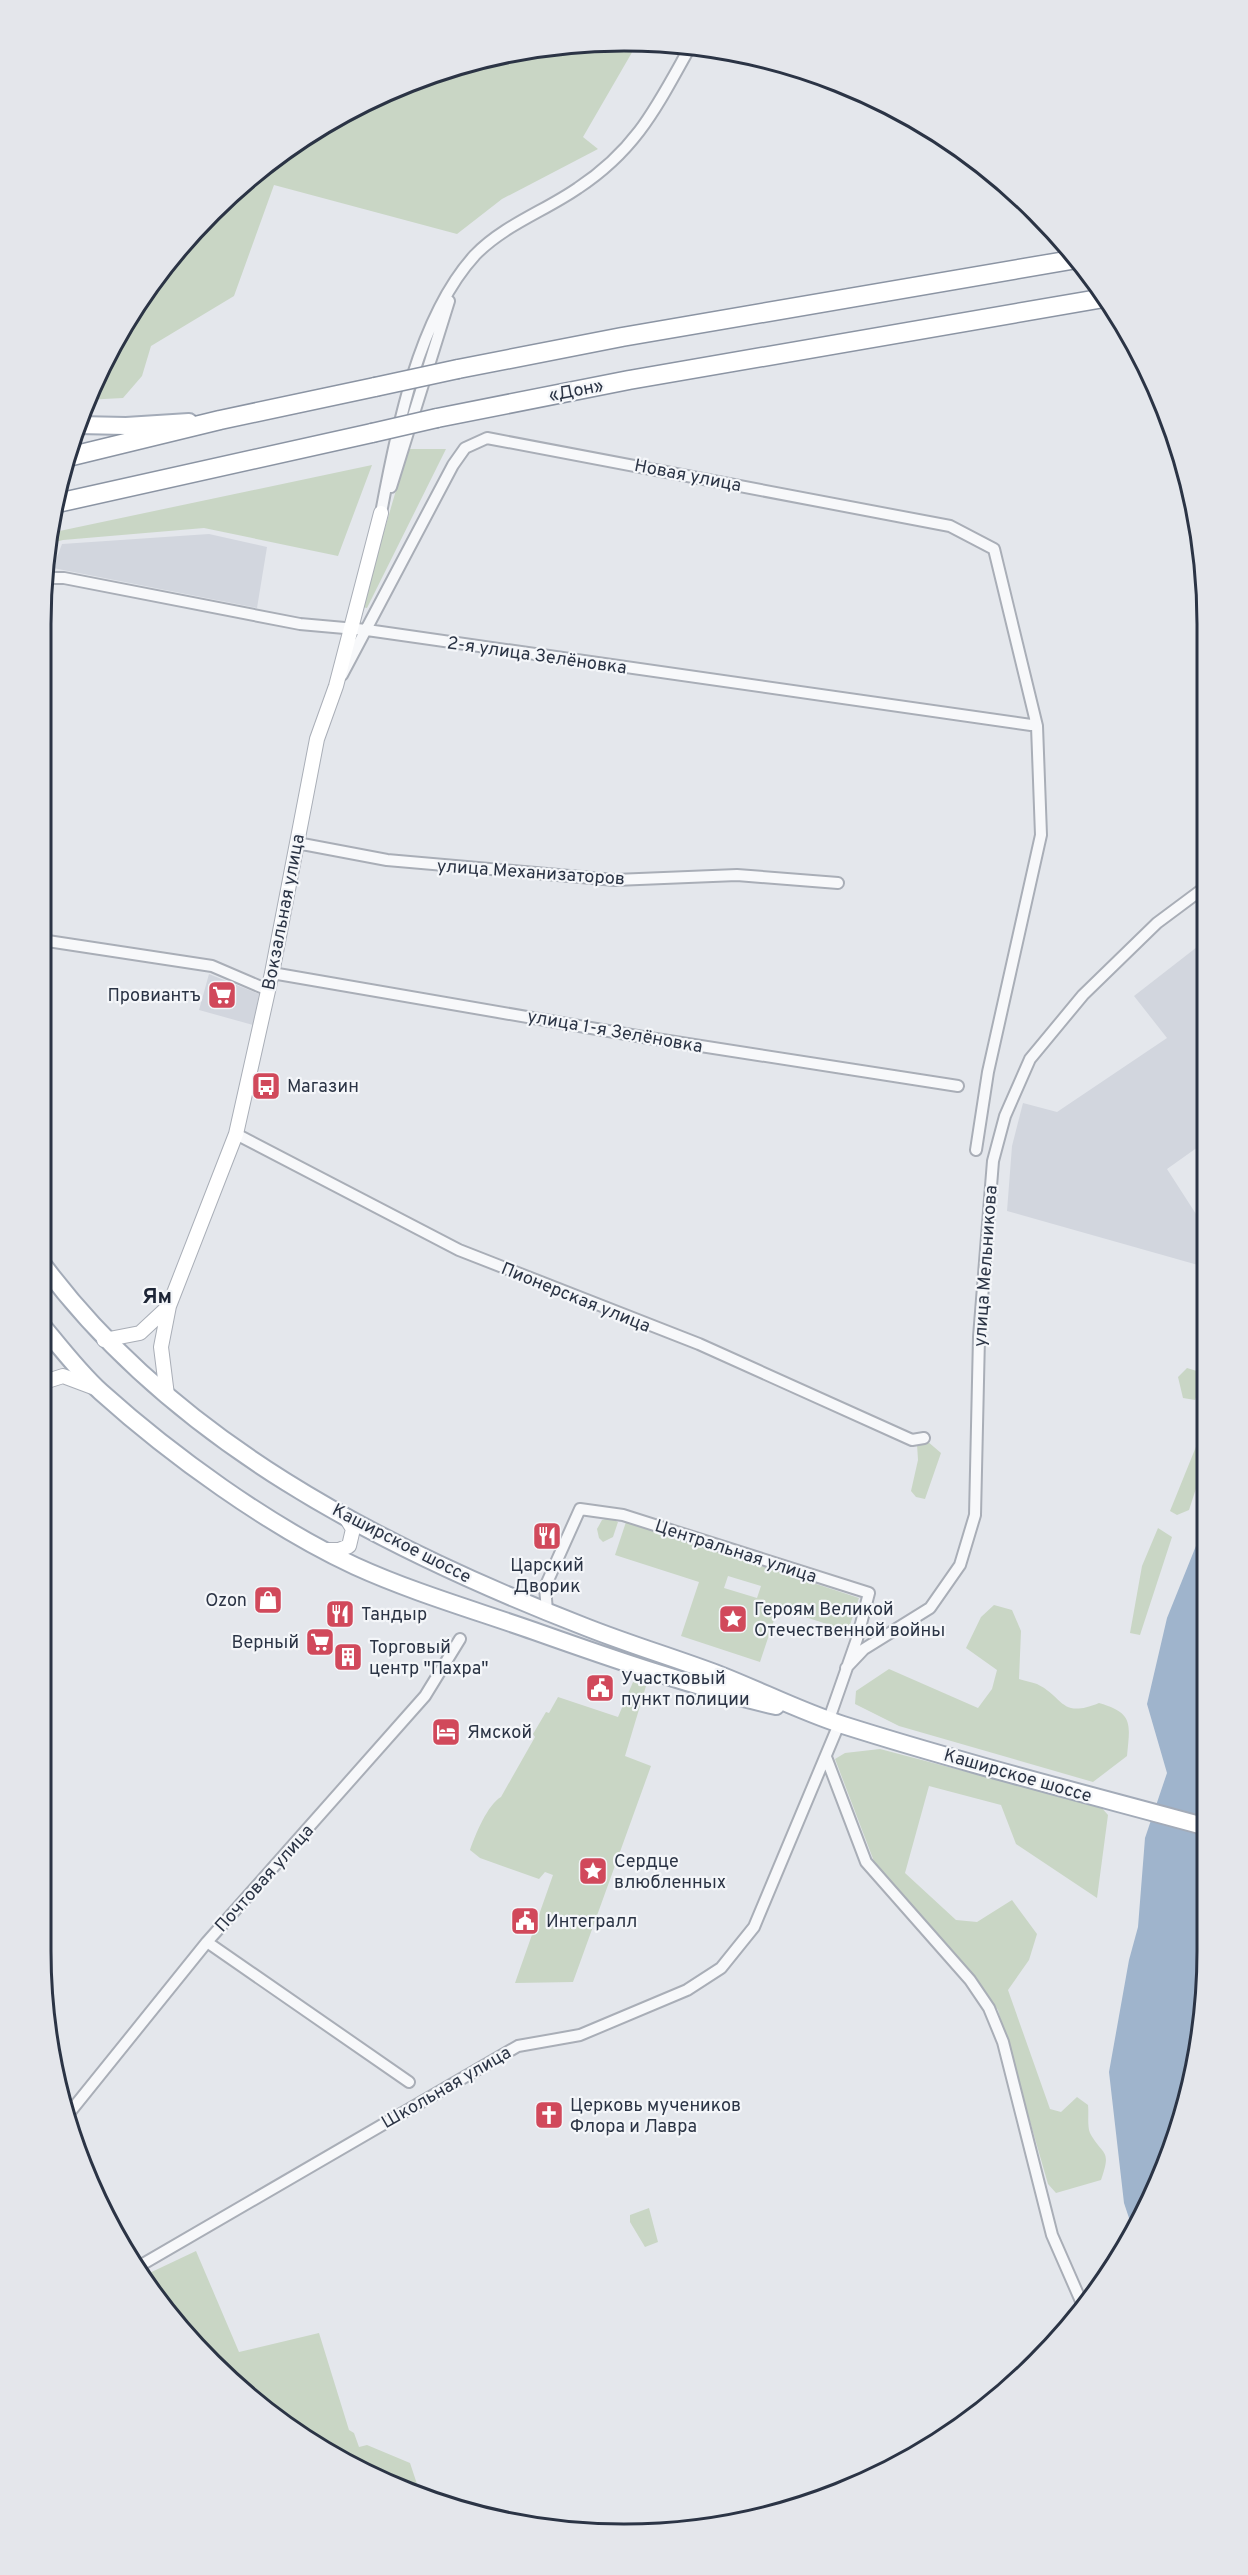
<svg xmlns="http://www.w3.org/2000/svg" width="1248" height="2575" font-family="Overpass,sans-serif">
<rect width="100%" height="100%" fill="#e4e7ec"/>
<path fill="#d2d6de" d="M209 534 267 547 257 608 53 568 62 544Z
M1197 947 1204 956 1205 1142 1167 1169 1205 1228V1267L1007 1211 1012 1146 1023 1103 1057 1112 1167 1038 1134 996Z
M209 974 259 994 253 1025 199 1010Z"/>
<path fill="#c9d6c5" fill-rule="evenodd" d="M624 41 638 42 583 137 598 149 502 199 457 234 274 185 234 296 151 346 142 376 123 398 85 400 139 300 212 211 300 139 401 85 511 52Z
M408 449H446L367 608 362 607Z
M372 465 338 556 204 528 63 540 48 544 50 533Z
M1187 1368 1200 1372V1387L1195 1400 1183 1398 1178 1377Z
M1206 1422V1458L1189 1510 1177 1515 1170 1511Z
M927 1441 941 1453 925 1499 916 1497 911 1491 918 1460 917 1444Z
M610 1518 618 1522 613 1537 603 1542 599 1538 597 1529 602 1520Z
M626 1522 859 1598 848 1631 778 1608 760 1662 681 1636 699 1582 615 1555ZM728 1576 761 1586 757 1598 724 1588Z
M1158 1528 1172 1537 1140 1635 1130 1633 1142 1566Z
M994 1605 1012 1610 1021 1631 1019 1679C1024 1681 1032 1682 1037 1684 1064 1697 1060 1719 1099 1703 1134 1713 1130 1724 1127 1756L1093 1782 899 1726 855 1704 856 1691 889 1669 978 1708 992 1689 997 1670 966 1648 981 1617Z
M633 1682 646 1686 625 1756 651 1766 573 1982 515 1983 553 1875 545 1872 539 1879 480 1858 470 1850C475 1835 488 1804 501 1797L535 1737 533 1734 546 1712 549 1713 558 1697 618 1717Z
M880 1749 1101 1807 1108 1815 1097 1898 1016 1844 1001 1805 929 1786 905 1873 956 1920 977 1922 1012 1900 1037 1934 1029 1960 1008 1990 1050 2109 1061 2112 1077 2097 1088 2105C1089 2113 1087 2126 1090 2133 1103 2157 1112 2148 1101 2180L1056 2193 1048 2184 998 2010 978 1981 875 1864 835 1759 845 1753Z
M649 2208 658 2242 645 2247 630 2222V2215Z
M196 2251 239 2352 319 2333 349 2430 354 2433 359 2447 367 2445 410 2463 421 2496C315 2464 203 2368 141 2277Z"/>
<path fill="#9fb4cc" d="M1206 1521 1207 1951 1196 2065 1163 2175 1133 2230 1124 2203 1109 2072 1129 1960 1138 1927 1145 1838 1167 1773 1147 1704 1167 1618Z"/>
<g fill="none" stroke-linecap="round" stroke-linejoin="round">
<g stroke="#a9aeb7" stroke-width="14">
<path id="street" d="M391 487 449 301
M381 513C396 432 418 317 475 255 504 225 545 211 578 188 637 149 657 106 690 47
M45 578H64L300 624 367 630 1031 725
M342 675 453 465 465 448 487 438 950 526 994 549 1037 726 1041 835 988 1072 976 1150
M297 843 387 860 615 880 737 875 838 883
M41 940 212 966 268 990
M272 973 643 1037 958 1086
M236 1134 459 1250 699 1344 912 1440 924 1438
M547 1611 545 1587 580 1509 623 1515 869 1593 857 1639 829 1719
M846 1668 864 1649 930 1608 960 1565 975 1515 979 1337 993 1161 1005 1116 1030 1059 1083 995 1157 923 1204 888
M826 1757 866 1862 970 1980 989 2008 1003 2042 1052 2235 1084 2308
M207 1942 409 2082
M66 2117 207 1942 425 1696 460 1639
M136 2268 518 2046 580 2035 687 1990 721 1968 754 1927 839 1724"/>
</g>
<g stroke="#a9aeb7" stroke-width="16">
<path id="secondary" d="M104 1340 140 1333 169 1306
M41 1383 63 1376 95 1388
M167 1395 161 1347 169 1306 236 1134 272 973 317 739 336 686 381 513
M324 1550H339L349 1546 353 1529 345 1516"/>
</g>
<g stroke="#a3abb8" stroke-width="20">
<path id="primary" d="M78 425 126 426 189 422
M41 1262C173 1441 380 1547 583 1626 628 1644 675 1658 720 1675 761 1691 802 1712 843 1725 963 1763 1086 1794 1207 1827
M41 1324C60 1347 79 1372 101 1392 171 1455 269 1526 355 1566 412 1592 474 1610 534 1631 613 1659 694 1687 776 1706"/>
</g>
<g stroke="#8b94a3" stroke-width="21">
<path id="highway" d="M458 369 622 337 1077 259
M437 418 629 380 1104 298
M68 457 220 420 375 387
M53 504 372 433"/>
</g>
<use href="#street" stroke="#f7f8fa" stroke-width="10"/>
<use href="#secondary" stroke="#fff" stroke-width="14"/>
<use href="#primary" stroke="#fff" stroke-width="16"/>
<use href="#highway" stroke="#fff" stroke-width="18"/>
<g stroke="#8b94a3" stroke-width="21" stroke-linecap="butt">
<path id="highway-bridge" d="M375 387 458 369
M372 433 437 418"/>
</g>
<use href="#highway-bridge" stroke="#fff" stroke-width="18"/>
</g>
<defs>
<g id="supermarket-square" transform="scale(1.5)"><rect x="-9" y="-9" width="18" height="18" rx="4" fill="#d1495b" stroke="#f4f6f9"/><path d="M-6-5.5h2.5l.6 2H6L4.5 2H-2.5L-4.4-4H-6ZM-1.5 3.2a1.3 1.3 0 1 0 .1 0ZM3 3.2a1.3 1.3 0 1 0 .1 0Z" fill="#fff"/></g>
<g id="bus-square" transform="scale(1.5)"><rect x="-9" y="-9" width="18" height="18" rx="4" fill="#d1495b" stroke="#f4f6f9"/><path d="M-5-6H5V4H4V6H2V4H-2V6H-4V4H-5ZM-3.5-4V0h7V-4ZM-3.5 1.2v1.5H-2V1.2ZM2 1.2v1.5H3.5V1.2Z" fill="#fff"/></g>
<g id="restaurant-square" transform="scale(1.5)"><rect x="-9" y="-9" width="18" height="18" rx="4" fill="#d1495b" stroke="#f4f6f9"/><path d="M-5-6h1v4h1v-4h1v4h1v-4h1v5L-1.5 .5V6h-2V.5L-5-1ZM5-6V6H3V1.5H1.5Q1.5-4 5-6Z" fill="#fff"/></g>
<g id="shop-square" transform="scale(1.5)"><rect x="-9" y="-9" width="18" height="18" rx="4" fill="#d1495b" stroke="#f4f6f9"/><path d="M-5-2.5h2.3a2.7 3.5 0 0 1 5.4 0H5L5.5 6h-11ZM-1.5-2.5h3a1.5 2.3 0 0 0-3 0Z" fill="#fff"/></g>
<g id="sight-square" transform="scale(1.5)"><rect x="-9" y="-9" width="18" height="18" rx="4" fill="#d1495b" stroke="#f4f6f9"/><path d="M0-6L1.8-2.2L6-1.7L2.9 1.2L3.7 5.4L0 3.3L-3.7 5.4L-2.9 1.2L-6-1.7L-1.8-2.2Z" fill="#fff"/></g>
<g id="building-square" transform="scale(1.5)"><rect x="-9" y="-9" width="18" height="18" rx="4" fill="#d1495b" stroke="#f4f6f9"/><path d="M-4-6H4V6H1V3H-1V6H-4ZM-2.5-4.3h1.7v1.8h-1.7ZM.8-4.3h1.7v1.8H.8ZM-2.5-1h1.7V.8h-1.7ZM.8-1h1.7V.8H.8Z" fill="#fff"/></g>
<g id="civic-square" transform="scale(1.5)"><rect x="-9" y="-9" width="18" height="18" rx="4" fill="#d1495b" stroke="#f4f6f9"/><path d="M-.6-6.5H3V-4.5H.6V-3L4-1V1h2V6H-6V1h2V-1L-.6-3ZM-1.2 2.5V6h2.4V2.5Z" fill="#fff"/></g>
<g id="hotel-square" transform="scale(1.5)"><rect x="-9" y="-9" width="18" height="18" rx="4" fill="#d1495b" stroke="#f4f6f9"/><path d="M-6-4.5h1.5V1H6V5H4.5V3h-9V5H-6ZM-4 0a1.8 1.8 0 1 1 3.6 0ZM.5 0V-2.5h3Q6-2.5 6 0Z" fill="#fff"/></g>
<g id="church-square" transform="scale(1.5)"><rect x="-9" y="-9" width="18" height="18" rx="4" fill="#d1495b" stroke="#f4f6f9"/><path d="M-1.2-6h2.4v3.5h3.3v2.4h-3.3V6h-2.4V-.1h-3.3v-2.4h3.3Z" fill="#fff"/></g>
</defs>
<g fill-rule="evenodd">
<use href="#supermarket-square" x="222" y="995"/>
<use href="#bus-square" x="266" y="1086"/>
<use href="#restaurant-square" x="547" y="1536"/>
<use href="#shop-square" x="268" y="1600"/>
<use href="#restaurant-square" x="340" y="1614"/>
<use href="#sight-square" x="733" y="1619"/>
<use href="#supermarket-square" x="320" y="1642"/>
<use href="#building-square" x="348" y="1657"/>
<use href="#civic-square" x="600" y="1688"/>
<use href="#hotel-square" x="446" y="1732"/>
<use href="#sight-square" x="593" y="1871"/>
<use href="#civic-square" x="525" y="1921"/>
<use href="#church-square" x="549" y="2115"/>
</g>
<g text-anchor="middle" stroke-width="4.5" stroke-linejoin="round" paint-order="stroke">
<g font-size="18" fill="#2b3445" stroke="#f4f6f9">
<text transform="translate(576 390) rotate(-11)" y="6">«Дон»</text>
<text transform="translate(688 475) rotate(11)" y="6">Новая улица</text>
<text transform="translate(537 655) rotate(8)" y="6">2-я улица Зелёновка</text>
<text transform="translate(531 872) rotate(4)" y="6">улица Механизаторов</text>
<text transform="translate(283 912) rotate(-79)" y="6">Вокзальная улица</text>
<text transform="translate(615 1031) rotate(10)" y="6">улица 1-я Зелёновка</text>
<text transform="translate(985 1266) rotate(-86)" y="6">улица Мельникова</text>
<text transform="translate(576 1297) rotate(22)" y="6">Пионерская улица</text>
<text transform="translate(402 1543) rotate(27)" y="6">Каширское шоссе</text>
<text transform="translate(736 1551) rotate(18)" y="6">Центральная улица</text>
<text transform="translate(1018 1775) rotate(16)" y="6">Каширское шоссе</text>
<text transform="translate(264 1878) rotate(-48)" y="6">Почтовая улица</text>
<text transform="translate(446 2087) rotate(-30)" y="6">Школьная улица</text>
</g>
<g font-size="18" fill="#2b3445" stroke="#f4f6f9" text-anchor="start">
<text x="201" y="1001" text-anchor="end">Провиантъ</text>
<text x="287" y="1092">Магазин</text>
<text x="547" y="1571" text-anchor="middle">Царский<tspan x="547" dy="21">Дворик</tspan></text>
<text x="247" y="1606" text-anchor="end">Ozon</text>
<text x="754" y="1615">Героям Великой<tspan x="754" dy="21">Отечественной войны</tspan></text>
<text x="361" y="1620">Тандыр</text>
<text x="299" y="1648" text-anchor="end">Верный</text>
<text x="369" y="1653">Торговый<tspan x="369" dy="21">центр "Пахра"</tspan></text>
<text x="621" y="1684">Участковый<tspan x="621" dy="21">пункт полиции</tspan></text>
<text x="467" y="1738">Ямской</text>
<text x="614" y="1867">Сердце<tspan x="614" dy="21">влюбленных</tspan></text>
<text x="546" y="1927">Интегралл</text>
<text x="570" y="2111">Церковь мучеников<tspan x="570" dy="21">Флора и Лавра</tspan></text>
</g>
<g font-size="21" font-weight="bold" fill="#1d2536" stroke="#f4f6f9">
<text x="157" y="1303">Ям</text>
</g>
</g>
<path d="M0 0H1248V2575H0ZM624 51H624A573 573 0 0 1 1197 624V1951A573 573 0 0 1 624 2524H624A573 573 0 0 1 51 1951V624A573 573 0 0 1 624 51Z" fill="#e4e6eb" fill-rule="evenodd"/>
<path fill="none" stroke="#2b3445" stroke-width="3" d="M624 51H624A573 573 0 0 1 1197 624V1951A573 573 0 0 1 624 2524H624A573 573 0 0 1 51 1951V624A573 573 0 0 1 624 51Z"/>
</svg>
